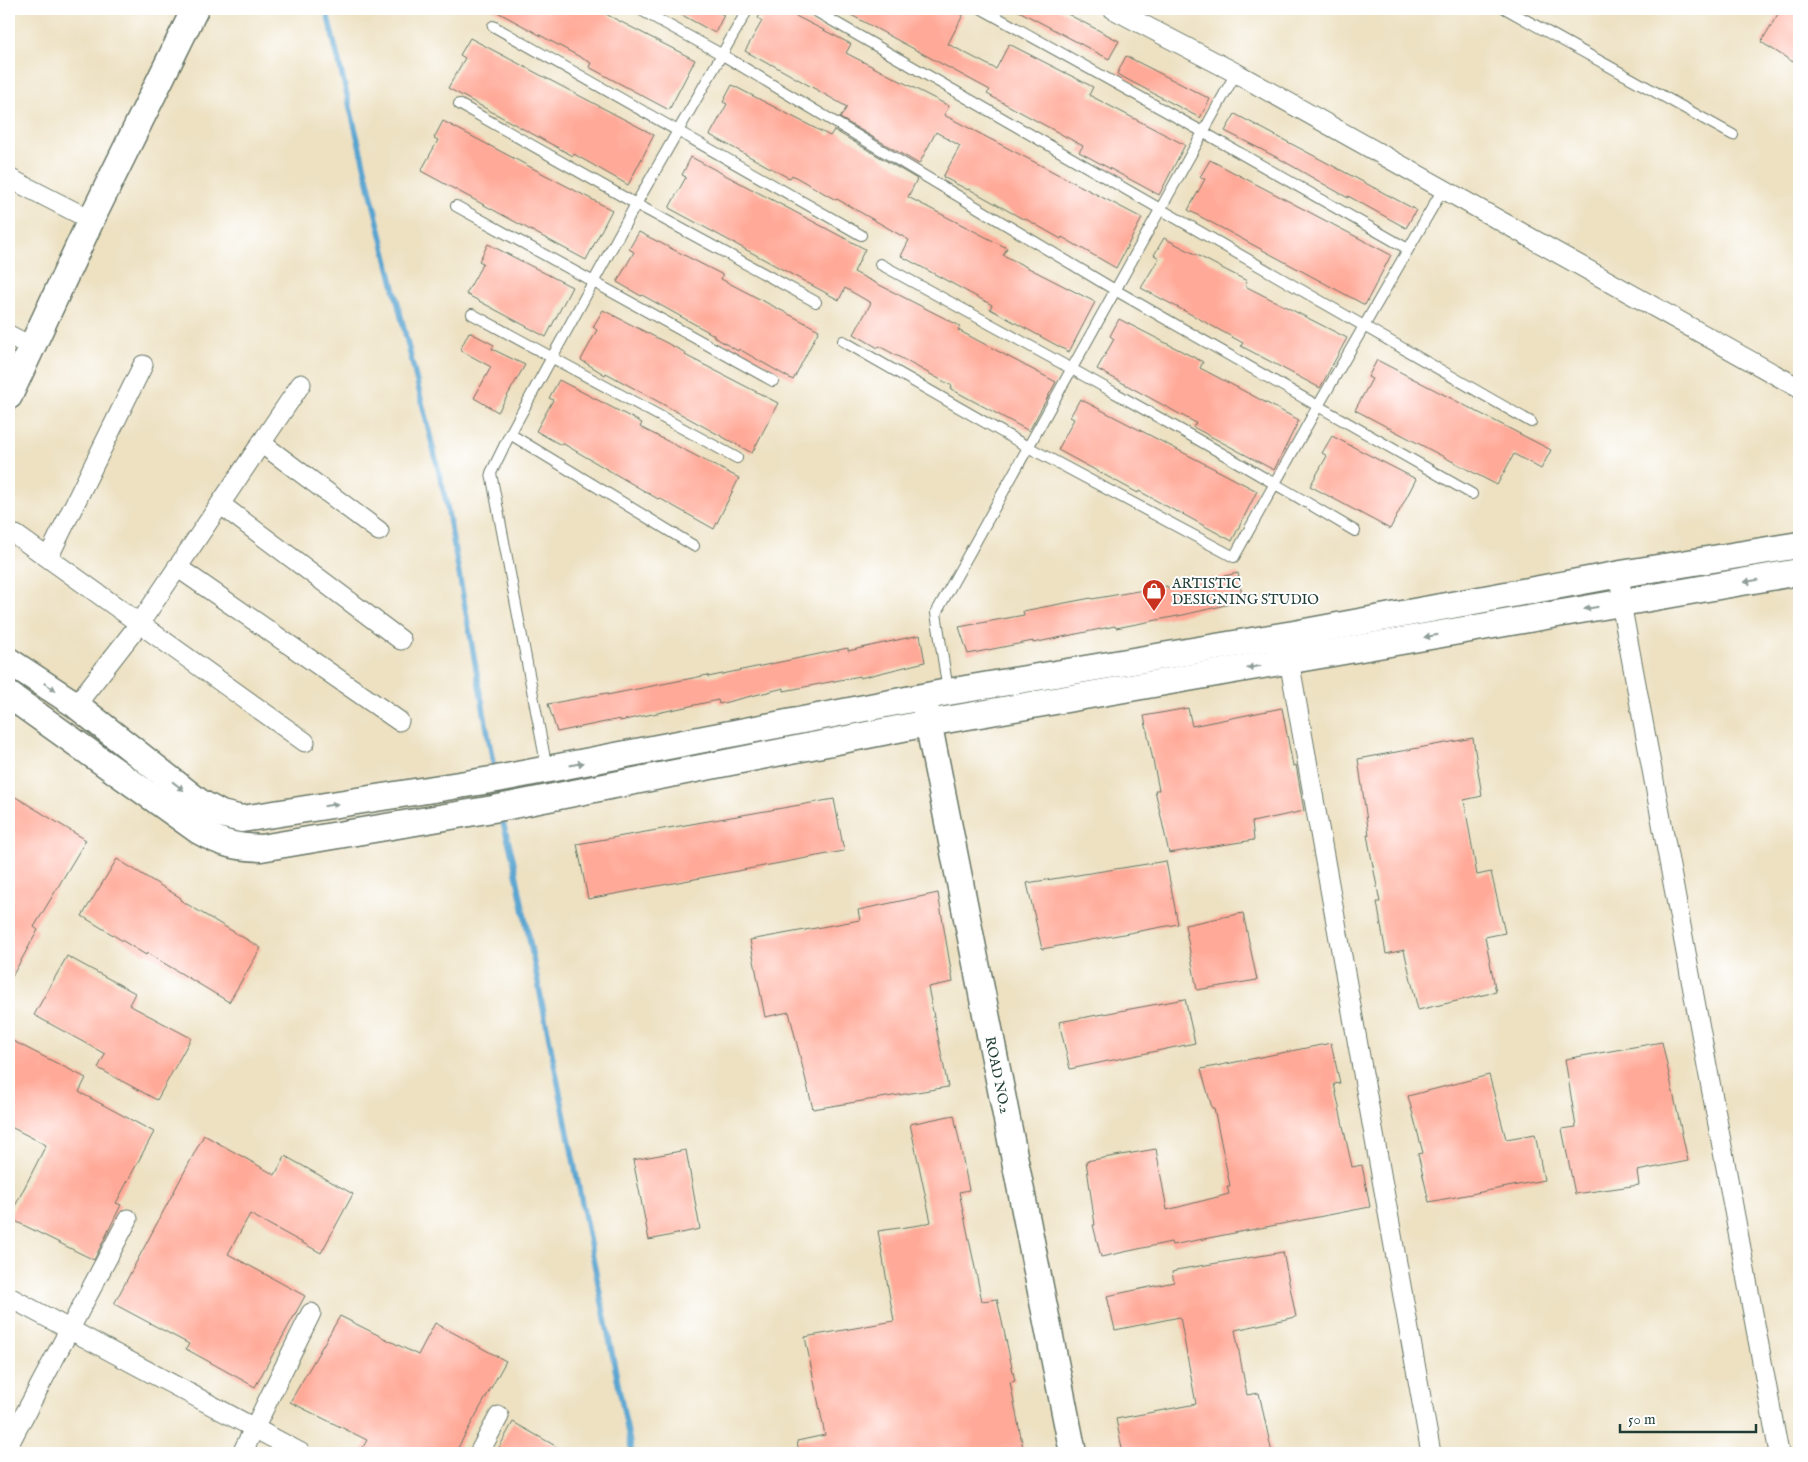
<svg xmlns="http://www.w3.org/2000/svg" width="1808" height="1462" font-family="'IM FELL English',serif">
<rect width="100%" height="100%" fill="#fff"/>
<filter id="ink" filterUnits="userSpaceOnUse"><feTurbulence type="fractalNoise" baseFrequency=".02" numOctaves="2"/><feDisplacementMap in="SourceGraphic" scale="10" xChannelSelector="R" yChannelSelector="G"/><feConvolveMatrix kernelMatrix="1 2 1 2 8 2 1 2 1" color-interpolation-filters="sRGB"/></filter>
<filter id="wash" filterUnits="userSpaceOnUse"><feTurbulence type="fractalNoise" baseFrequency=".0096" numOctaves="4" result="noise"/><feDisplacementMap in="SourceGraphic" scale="20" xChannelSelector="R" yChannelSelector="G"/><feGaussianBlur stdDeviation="1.12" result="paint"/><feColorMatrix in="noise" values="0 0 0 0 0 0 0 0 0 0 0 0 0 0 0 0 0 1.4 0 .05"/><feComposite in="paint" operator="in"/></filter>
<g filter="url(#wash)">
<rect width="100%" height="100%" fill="#ede1c2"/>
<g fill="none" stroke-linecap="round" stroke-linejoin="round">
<path stroke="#58a4d0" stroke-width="5.5" d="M326 9 446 501 494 768
M502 819 513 858 632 1453"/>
</g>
<g id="blocks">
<path fill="#fa9" d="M492 9H596L695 60 669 110 589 67 591 63Z
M671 9H712L724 15 715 33Z
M763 9H782L851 44 846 53 949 106 944 115 1142 218 1116 268 1062 237 1061 239 1024 218 1023 219 969 189 968 190 943 177 960 146 936 132 919 164 840 118 847 107 771 64 770 65 745 51 762 21 758 18Z
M840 9H952L963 15 948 44 996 69 1009 44 1093 87 1089 95 1185 145 1159 195 1079 152 1083 146 987 94 990 90Z
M1015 9H1058L1119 41 1109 59Z
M1781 9H1799V51L1793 62 1761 42Z
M470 38 654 135 628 185 574 154 573 156 448 88 465 58 460 55Z
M1126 56 1210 99 1200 118 1117 74Z
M732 85 830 136 834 130 917 179 908 197 1007 248 1003 255 1095 302 1069 352 990 309 992 305 901 256 909 240 837 199 836 200 792 175 790 178 787 177 710 135 727 104 723 102Z
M1235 114 1416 210 1406 228 1348 196V198L1280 159 1225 131Z
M443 121 612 210 586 260 421 171 438 140 434 138Z
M691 157 865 249 854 272 960 326 958 330 1056 382 1029 431 951 389 952 386 879 346 878 348 854 334 871 303 845 288 839 300 669 208 686 177 682 175Z
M1210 160 1391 255 1365 305 1188 210 1205 179 1200 177Z
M639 232 723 275 721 279 819 330 793 380 739 349 738 351 714 337V335L642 295 641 296 617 282 634 252 629 249Z
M1164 238 1247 281 1245 286 1347 338 1320 388 1241 346 1243 343 1194 316 1141 288 1159 258 1154 255Z
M488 244 572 287 546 337 466 294 483 263 479 261Z
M603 310 686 353 685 355 778 403 752 453 606 373 605 375 581 360 597 330 593 327Z
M1119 319 1203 362 1200 368 1299 420 1274 470 1193 427 1196 423 1097 369 1114 339 1110 336Z
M469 332 494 345 492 349 525 365 498 412 474 398 491 367 460 350Z
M1377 360 1551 450 1541 469 1514 454 1497 485 1355 410 1372 379 1368 377Z
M559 380 642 423 640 427 739 478 714 529 659 498 658 499 562 443 561 445 536 431 553 400 549 398Z
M1080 399 1257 491 1232 541 1177 511V512L1139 491 1138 493 1058 450 1074 419 1070 417Z
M1332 436 1416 479 1390 529 1310 486 1327 456 1322 453Z
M1238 573 1243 601 1183 615 1116 628 1115 626 1033 643V641L968 654 959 627 1024 615 1023 611 1091 598 1092 599 1167 586 1168 588Z
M920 635 925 662 860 678V676L784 691V688L719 704 718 700 620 721V719L557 732 548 704 607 693V695L708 675V677L848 648V651Z
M1188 708 1192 726 1282 708 1293 766 1296 765 1304 811 1252 822 1254 840 1169 853 1155 790H1159L1144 716Z
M1473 738 1482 796 1464 800 1477 875 1491 872 1505 933 1485 937 1496 992 1418 1010 1404 950 1386 954 1377 902H1380L1367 835H1369L1358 759Z
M9 793 86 840 34 927 38 930 9 982Z
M834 799 844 851 588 899 577 844Z
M117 859 181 898 180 900 261 948 229 1002 147 953 146 955 82 916Z
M1166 861 1178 924 1042 949 1027 883Z
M938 893 953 982 928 987 948 1087 813 1109 789 1012 765 1017 750 940 860 920 858 910Z
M1243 913 1257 980 1197 990 1185 925Z
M67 956 135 993 129 1005 191 1038 157 1100 98 1068 105 1054 34 1015Z
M1185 999 1195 1043 1070 1069 1059 1022Z
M9 1039 86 1078 79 1092 154 1132 116 1203 121 1205 94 1260 9 1218 46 1145 9 1126Z
M1662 1042 1688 1161 1637 1171 1639 1185 1575 1194 1562 1129 1576 1127 1565 1059Z
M1331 1043 1340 1083 1334 1084 1352 1167 1362 1165 1370 1207 1172 1245 1171 1242 1101 1257 1093 1225H1095L1086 1161 1156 1149 1167 1210 1229 1194 1227 1186H1230L1214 1108H1212L1201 1069Z
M1489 1075 1506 1139 1535 1134 1544 1180 1429 1202 1418 1154 1423 1153 1408 1096Z
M954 1115 969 1190 959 1192 982 1301 997 1299 1015 1381 1010 1382 1024 1453H799L797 1441 825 1435 805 1337 894 1321 878 1231 920 1225 931 1222 910 1124Z
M204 1135 275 1175 285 1156 353 1194 321 1253 250 1214 228 1254 305 1296 255 1387 186 1349 189 1344 114 1304Z
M686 1150 700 1229 649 1240 633 1160Z
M1283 1252 1296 1317 1235 1330 1247 1395 1259 1393 1272 1453H1123L1116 1419 1196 1404 1180 1317 1115 1330 1107 1296 1174 1282 1172 1272 1176 1271V1270Z
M340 1316 418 1355 435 1323 506 1361 455 1453H371L362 1449 367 1440 290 1402Z
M513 1422 568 1453H496Z"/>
</g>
</g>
<g filter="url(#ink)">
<use href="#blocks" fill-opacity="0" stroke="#677666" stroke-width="1"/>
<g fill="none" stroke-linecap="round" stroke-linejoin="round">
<g stroke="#677666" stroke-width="12">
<path id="lane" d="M639 9 721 54 1115 290 1472 494
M812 9 1531 422
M982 9 1203 132 1408 249
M1506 9 1733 135
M493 26 861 235
M459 104 636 204 816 302
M456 206 773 381
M880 264C1040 351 1199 438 1355 531
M472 314 737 458
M843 341 1028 447 1234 557 1318 406 1443 189
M510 434 694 546
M948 691 936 613 1236 73
M547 769 491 473 510 434 636 204 748 9"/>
</g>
<g stroke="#677666" stroke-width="21">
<path id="street" d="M1113 9 1236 73 1799 388
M9 178 91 220
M9 335 32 347
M261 443 379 531
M220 504 401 640
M16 535 305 742
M48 558 143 365
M177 567 399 721
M1621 574V603L1779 1453
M1291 650 1289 660 1431 1453
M76 705 140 623 301 384
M9 1297 301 1453
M9 1444 128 1219
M242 1453 311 1313
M479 1453 499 1416"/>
</g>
<g stroke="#677666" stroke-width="29">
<g id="secondary">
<path d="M9 396 91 220 195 9"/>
<path d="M9 661 76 705 199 802 221 814 242 819 497 779 948 692 1294 634 1621 574 1799 545"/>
<path d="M9 695 199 831C222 844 235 847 261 848L493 809 928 723 1799 572"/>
<path id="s1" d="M925 706 1073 1453"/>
</g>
</g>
<use href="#lane" stroke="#fff" stroke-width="10"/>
<use href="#street" stroke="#fff" stroke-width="19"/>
<use href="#secondary" stroke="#fff" stroke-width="26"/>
</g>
<defs><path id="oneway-solid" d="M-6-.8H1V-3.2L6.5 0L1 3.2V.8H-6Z" transform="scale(1.25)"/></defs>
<g fill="#8f9e9a">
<use href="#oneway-solid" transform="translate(1751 581) rotate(170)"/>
<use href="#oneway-solid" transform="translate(1591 608) rotate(170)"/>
<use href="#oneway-solid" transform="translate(1431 636) rotate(170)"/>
<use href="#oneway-solid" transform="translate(1254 667) rotate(170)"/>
<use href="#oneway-solid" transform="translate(50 687) rotate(33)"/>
<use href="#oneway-solid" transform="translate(577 764) rotate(-11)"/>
<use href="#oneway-solid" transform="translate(178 786) rotate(38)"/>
<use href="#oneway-solid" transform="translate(331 805) rotate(-9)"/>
</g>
</g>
<defs>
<g id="shop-pin" transform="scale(1.25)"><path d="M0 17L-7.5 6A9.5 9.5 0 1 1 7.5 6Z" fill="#c8321e" stroke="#fff"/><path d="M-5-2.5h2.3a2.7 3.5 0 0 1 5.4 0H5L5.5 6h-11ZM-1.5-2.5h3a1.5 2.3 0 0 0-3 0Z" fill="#fff"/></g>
</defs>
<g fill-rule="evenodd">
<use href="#shop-pin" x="1154" y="591"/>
</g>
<g text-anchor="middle" stroke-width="4" stroke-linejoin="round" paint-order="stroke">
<g font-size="14" fill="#1f3d34" stroke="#fff" text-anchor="start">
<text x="1172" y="588">ARTISTIC<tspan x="1172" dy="16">DESIGNING STUDIO</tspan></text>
</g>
<g font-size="14" fill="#1f3d34" stroke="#fff">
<text dy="5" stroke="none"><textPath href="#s1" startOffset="376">ROAD NO.2</textPath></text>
</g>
</g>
<rect width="1808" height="1462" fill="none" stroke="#fff" stroke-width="30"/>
<path d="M1620 1424v8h136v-8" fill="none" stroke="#1f3d34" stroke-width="2.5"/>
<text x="1628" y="1424" font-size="15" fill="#1f3d34" stroke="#ffffff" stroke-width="4" paint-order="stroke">50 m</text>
</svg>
